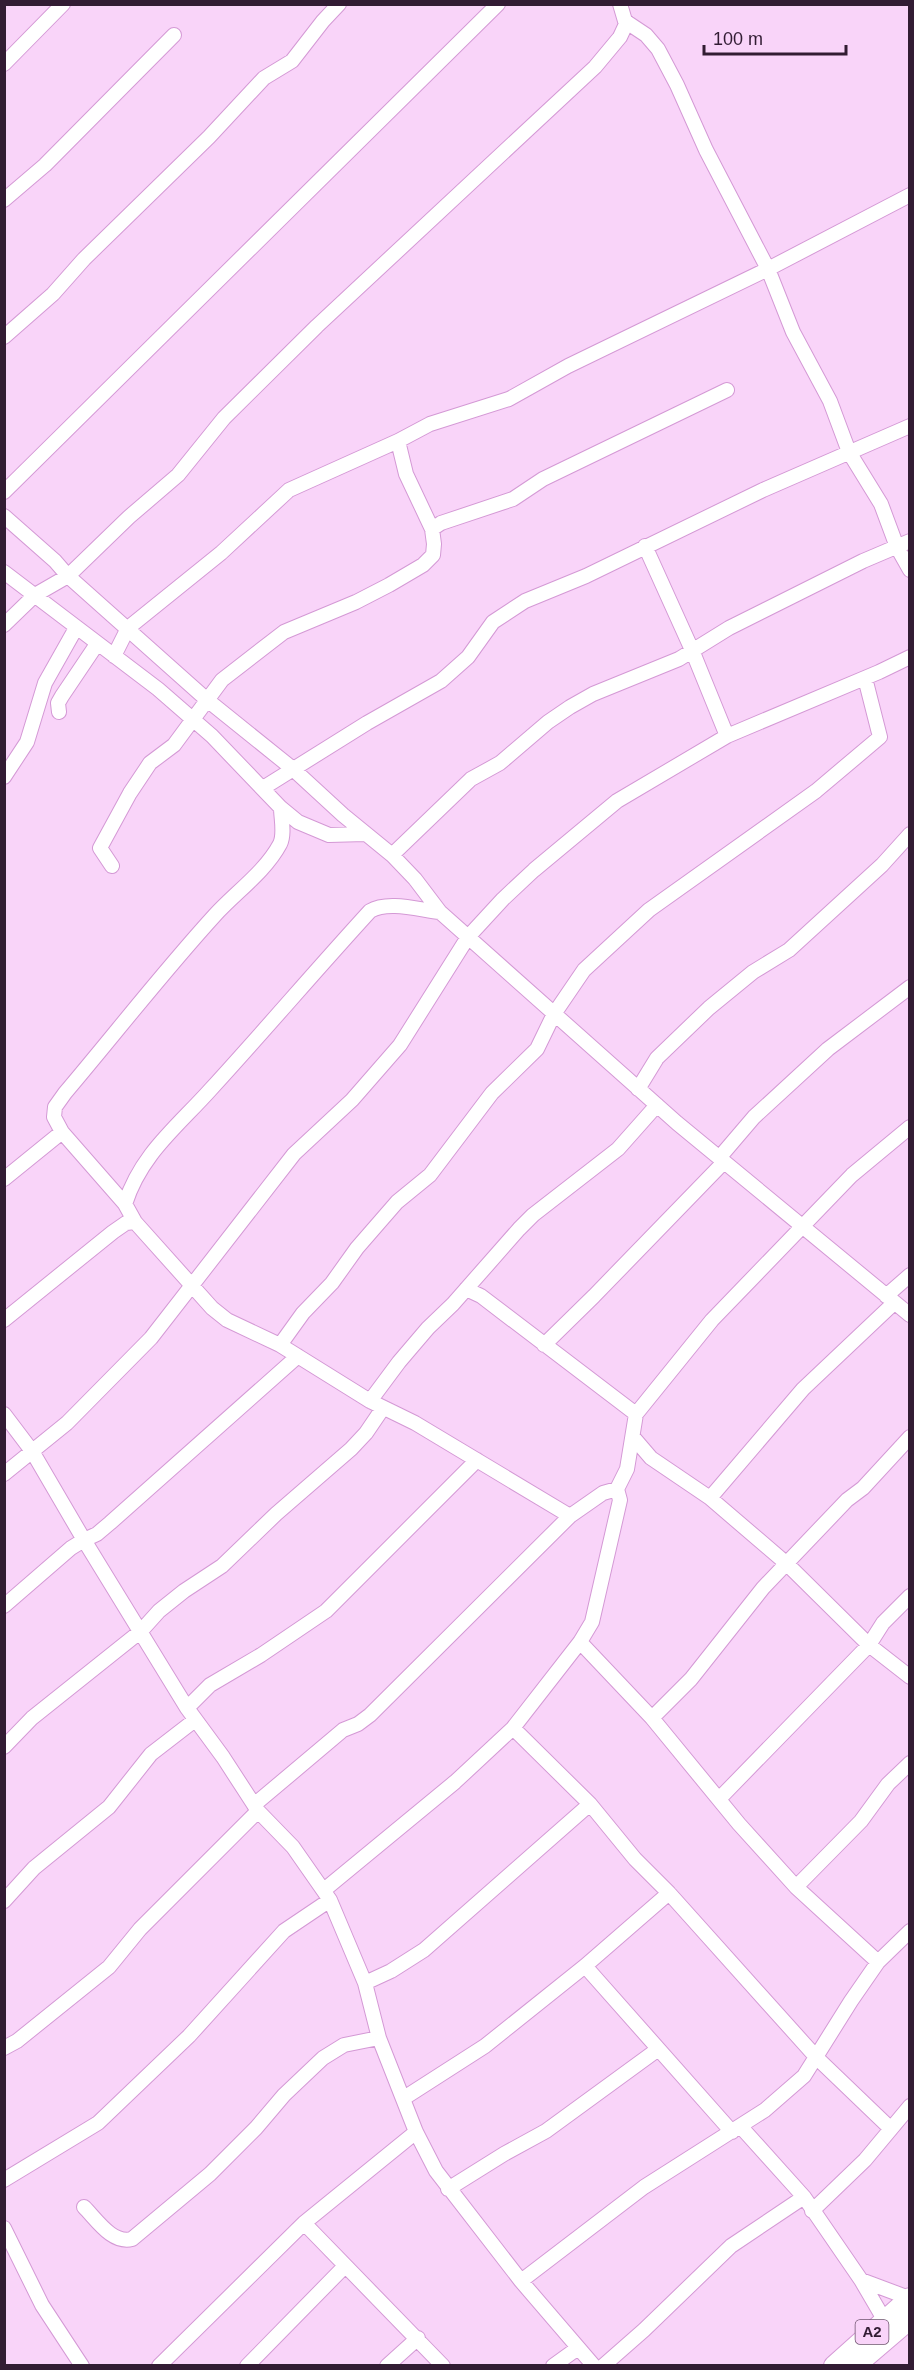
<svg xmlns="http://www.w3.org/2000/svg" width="914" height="2370" font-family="Helvetica,sans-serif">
<rect width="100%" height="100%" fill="#f9d4f9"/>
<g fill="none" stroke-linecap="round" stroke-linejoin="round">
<g stroke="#d499d5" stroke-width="16">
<path id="minor" d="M620 4 625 21 646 35 658 49 677 85 706 150 768 269 793 332 830 401 849 452 881 504 897 547 910 570
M4 64 63 4
M4 200 45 165 174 35
M4 337 53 294 84 259 209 137 264 78 292 61 323 21 339 4
M4 492 498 4
M4 516 55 561 68 576 206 699 293 769 343 815 392 855 415 879 440 912 677 1123 910 1315
M432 529 441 523 513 499 543 479 727 390
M645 546 692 650 727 736
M4 572 158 689 212 736 281 808 298 822 329 835 365 834
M4 625 35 595 68 576 129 517 178 475 224 418 317 326 595 67 620 37 627 22
M114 656 128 628 221 553 289 490 398 441 430 424 509 399 568 366 768 269 910 195
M59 712 58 703 62 696 97 644
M4 777 27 742 45 683 76 628
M263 788 367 723 441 681 468 657 493 622 525 601 586 576 763 490 910 426
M281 808C281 818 285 834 280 844 265 872 236 892 215 915 163 972 115 1034 65 1093L55 1107 54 1117 62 1132 125 1204 135 1222 212 1308 227 1320 280 1345 370 1401 415 1423 570 1516
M392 855 471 779 500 763 548 722 570 707 593 694 679 659 729 628 863 561 910 541
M112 866 100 848 130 793 150 763 174 745 222 680 284 632 356 602 389 585 423 565 433 555 434 544 432 529 406 474 398 441
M638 1089 657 1058 709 1008 753 972 789 950 882 865 910 834
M719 1158 754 1117 828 1049 910 987
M4 1179 62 1132
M125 1204C141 1154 177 1127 211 1089 265 1030 316 970 370 911 388 900 420 910 440 912
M466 1289 481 1296 636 1414
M886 1296 910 1275
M4 1320 113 1232 126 1223 135 1222
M280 1345 303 1313 332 1283 357 1248 397 1202 430 1175 492 1093 537 1049 554 1014 584 970 649 910 816 791 880 737 865 678
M544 1345 594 1296 724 1162
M298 1356 110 1523 97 1534 84 1540 187 1708 223 1757 258 1811 293 1847 330 1900 365 1983 379 2038 416 2132 436 2171 521 2281 594 2366
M370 1401 399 1362 428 1328 453 1304 519 1229 533 1215 618 1149 657 1105
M4 1414 32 1451 84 1540 71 1548 4 1606
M633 1437 651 1458 710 1498 787 1564 869 1645 910 1677
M4 1474 67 1423 151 1338 294 1154 352 1100 400 1045 468 937 503 899 534 870 617 801 727 736 879 672 910 657
M710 1498 803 1389 894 1303
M580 1642 652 1718 739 1824 796 1887 878 1962
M187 1708 210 1685 261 1655 326 1611 477 1460
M652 1718 691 1679 763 1588 847 1500 863 1488 910 1437
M513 1728 590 1804 635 1859 669 1893 817 2058 891 2129
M4 1747 32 1718 141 1631 159 1611 184 1591 222 1566 276 1514 351 1449 366 1433 383 1408
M719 1799 869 1645 883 1623 910 1596
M254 1805 343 1730 358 1724 370 1715 570 1516 603 1493 617 1489
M796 1887 861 1821 888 1784 910 1763
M324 1890 455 1782 513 1728 580 1642 592 1622 620 1500 617 1489 627 1469 636 1414 712 1320 852 1175 910 1127
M4 1901 34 1868 109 1807 151 1754 195 1720
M585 1966 732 2132
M365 1983 391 1971 424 1950 590 1804
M4 2048 17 2041 109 1967 140 1929 258 1811
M404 2098 485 2046 585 1966 669 1893
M741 2127 804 2197 861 2280 885 2321
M4 2180 98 2123 189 2036 284 1931 330 1900
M448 2189 504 2154 546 2131 657 2050
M84 2207C97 2220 112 2244 132 2239L210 2174 256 2128 284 2095 323 2058 344 2045 379 2038
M812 2211 865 2160 910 2106
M304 2223 443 2366
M4 2228 42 2305 82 2366
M861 2280 909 2298
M521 2281 644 2187 765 2110 804 2076 851 2001 878 1962 910 1931
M159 2366 304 2223 416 2132
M247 2366 345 2266
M387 2366 418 2338
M553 2366 578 2348
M603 2366 644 2330 731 2246 804 2197"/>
</g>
<g stroke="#d499d5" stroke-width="22">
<path id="highway" d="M834 2366 910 2298
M855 2366 910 2319"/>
</g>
<use href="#minor" stroke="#fff" stroke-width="14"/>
<use href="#highway" stroke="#fff" stroke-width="20"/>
</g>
<g text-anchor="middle" stroke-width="6" stroke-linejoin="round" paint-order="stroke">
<rect fill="#f9d4f9" stroke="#6e536e" stroke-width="1.5" x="855.5" y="2320" width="33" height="24" rx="4.5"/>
<g font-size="15" font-weight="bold" fill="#321c33">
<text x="872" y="2337">A2</text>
</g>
</g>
<rect width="914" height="2370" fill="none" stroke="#321c33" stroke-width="12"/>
<path d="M704 45v9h142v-9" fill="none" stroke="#321c33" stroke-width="3"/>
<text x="713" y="45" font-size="18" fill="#321c33" stroke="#f9d4f9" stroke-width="4.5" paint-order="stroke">100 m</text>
</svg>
